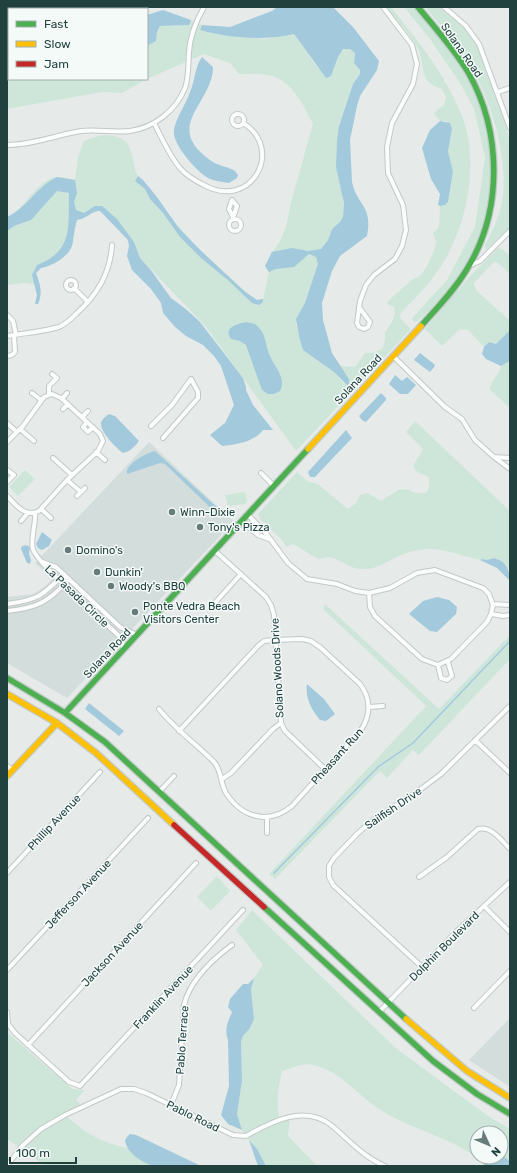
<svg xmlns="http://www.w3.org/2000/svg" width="517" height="1173" font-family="Rubik,sans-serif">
<rect width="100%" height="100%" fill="#e6ebea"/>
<path fill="#d3dddb" d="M149 442 233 521 221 535 67 698 7 663V597L33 594 44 587 52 579 35 563Z
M510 1018V1087L469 1060Z"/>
<path fill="#cee6da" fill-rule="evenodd" d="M386 7H391C418 41 446 75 462 116 481 163 466 232 437 272 427 287 413 300 401 313L400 318 411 329 296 451 206 327 129 246C126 232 111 220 100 211 91 211 86 219 77 220 75 228 74 237 72 246 68 257 52 266 41 268L36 273C40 284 43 293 38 304H35L37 295 34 284 24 283 7 285V217C26 209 35 181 56 177 61 176 69 179 75 180L78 157 84 141C95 136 110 132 122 139 136 147 131 168 139 177 154 192 165 211 179 227 192 243 207 256 222 270 234 280 244 291 257 300L263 299 269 272 265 266 272 252 280 241 286 227 291 202 313 124C303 105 291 78 267 75 258 73 248 74 239 74L230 63 204 54 147 79V46L156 41 157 32 160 26 188 25 191 20 202 25 200 30 215 34 265 39 294 34 317 67 331 76 340 52 346 48 353 50 355 53 354 63 360 70V74L353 84 339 126V176L344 203 343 217 340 222 332 229 328 240 321 249 319 263 305 303 296 323 303 350 334 372 344 384 349 379 340 366 355 367 365 353C382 352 385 350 385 332 391 323 397 318 394 307L387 304 388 301 413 279 420 276 427 266 435 248 436 241 433 233 439 227 440 206 445 205 448 202 453 172 448 151 452 129 446 121H440L434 114 438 109 444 105 446 97 442 89C416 81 427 65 417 47 409 33 397 20 386 7Z
M404 7H414C435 34 459 59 474 90 511 169 486 269 416 322L413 321 412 318 447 280 475 227 485 157 474 109 460 83 430 39Z
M425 7H439L464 28 478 47 506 124 510 144V228L486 250 485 245C491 234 496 223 500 211 512 168 493 103 470 65 458 44 441 26 425 7Z
M7 56H9V79H147L122 93 102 92 7 109Z
M498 248 502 249 510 256V274L498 263 494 262 474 283 476 290 510 321V330L496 344 489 342 484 347 468 330 460 329 442 346 425 329 469 277Z
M510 361V408L490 390C490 380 500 375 501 366Z
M415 421 510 511V571L505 564 495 558 487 560 482 559 480 560C446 552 433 542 399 556 387 561 378 569 365 569 351 570 345 562 333 558 330 556 323 559 318 559L293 544 286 547 282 540 260 519 258 514 297 472 307 481 318 484 348 509 356 503 360 495 368 493 381 501 398 490 407 489 415 493H426L429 488V478L423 474 418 473 413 466 423 449 406 432Z
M25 470 35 479 18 496 9 487Z
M244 492 246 494 247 502 245 504 228 506 225 495Z
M325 604 439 709 510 635V659L419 755 413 750 387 778 380 771 275 879 269 874 426 706 323 609Z
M217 876 230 891 211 911 197 897Z
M252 910 398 1050 491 1118 510 1129V1166H486C459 1139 414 1131 382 1111 356 1095 345 1074 314 1065 304 1062 292 1068 282 1071 279 1083 274 1112 282 1122L290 1119 288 1136 317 1166H258L249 1140 242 1130 237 1114 242 1081 241 1042 243 1036 250 1028 254 1019 251 989 254 978 263 965 236 930ZM477 1133H501V1157H477Z
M7 1032 72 1089 85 1090 76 1100 81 1104 65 1115C87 1134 98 1141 127 1148L126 1136 130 1134 136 1135 201 1166H45L7 1139Z"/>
<path fill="#a3c9dd" d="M277 7H333L353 27 379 61 377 70 360 96 357 106 350 140 352 182C357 206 373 205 367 236L340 256 332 271 322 303 323 320 332 353 349 379V384L347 385 334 372 303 350 299 336 296 319 305 303 318 264 316 257 309 254 294 267 276 269 269 272 265 266 272 252 292 248 308 251 321 249 328 240 332 229 340 222 343 217 344 203 336 167 337 141 339 126 353 84 360 74V70L354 63 355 53 350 49H343L338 57 331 76 326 78 294 34C265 41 228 38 200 30L202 25 230 27 272 11Z
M163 10 191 20 189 25 160 26 157 32 156 41 147 46V15Z
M202 57 213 67C213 103 162 126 210 160 217 166 227 166 235 171L238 175 237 178 229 183C222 182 214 181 208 178 196 171 171 143 174 129 177 116 186 104 190 92 195 81 195 66 202 57Z
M440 121 450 123 452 129 448 151 453 172 448 202 445 205 440 206 438 205 440 194 431 179 422 148 430 130Z
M138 176 143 180 157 197 178 227 198 248 245 292 257 300 263 299V302L259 305 252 303 229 281 201 258 180 237 163 213 150 199 145 189 135 181Z
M57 177 75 180 77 193 74 202 76 210 84 213 95 206H102L117 219 134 242 140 258 150 269 171 298 187 310 200 322 243 378 246 387V390L253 405 273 430H263C254 442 236 445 222 446L210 435 225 423 234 405 221 366 214 356 203 345 186 336 175 327 163 313 161 303 151 289 132 270 127 256 129 246 128 240 100 211C91 211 86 219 77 220 74 228 74 237 72 246 68 257 52 266 41 268L36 273C40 284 43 293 38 304H35L37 295 32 275 37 265C74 251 68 226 69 193L57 191 31 220 14 226 7 231V217C27 208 37 186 57 177Z
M246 322 255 324C268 335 264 343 270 356 274 366 287 378 280 391L274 394H268L262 390 246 345 240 341 231 339C223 328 236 324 246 322Z
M510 330V361L501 366 486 359 482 354 484 347 489 342 496 344Z
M420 353 434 364 435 366 430 372 414 360Z
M395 375 402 381 407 377 416 385 408 394H400L389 384Z
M381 393 386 398V400L366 422 362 420 359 416Z
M109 414 115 416 139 441C134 447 131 451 123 453 116 448 100 432 101 423 102 419 106 416 109 414Z
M346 430 352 438 315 477H310L308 472Z
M155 451 222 512 223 516 217 514 165 464 160 463 127 474C125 464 146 453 155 451Z
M42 532 52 540 49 546 42 550 38 548 36 544Z
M26 545 30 547 29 554 31 560 30 564 27 563 21 549 22 546Z
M494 558C506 561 510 570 510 581L497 568 480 560 482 559 487 560Z
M437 597 449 600 457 607 456 614 437 632 430 631 409 614 423 601Z
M307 684 324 699 335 714 326 721 320 720C311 709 305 698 307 684Z
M89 703 124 731 119 736 85 709Z
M254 978 251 989 254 1019 250 1028 243 1036 241 1042 242 1081 237 1114 242 1130 228 1124 221 1115 229 1086 228 1040C224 1029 228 1022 232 1012L228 1007 230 999 243 984H248Z
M130 1134 136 1135 201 1166C189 1166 164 1169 154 1166 142 1163 126 1152 125 1140Z
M249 1140 257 1149 266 1166H258Z
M501 1155 510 1161V1166H486L477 1157H501Z"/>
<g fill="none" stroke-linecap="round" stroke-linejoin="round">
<path stroke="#a3c9dd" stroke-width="1.5" d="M274 873 378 767 413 743 510 641"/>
<g stroke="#c3c8c7" stroke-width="6">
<path id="street" d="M444 7 466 26 479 44 510 128
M25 9 31 7
M7 10H9
M498 92 510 88
M232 120a6 6 0 1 1 12 0a6 6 0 1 1-12 0Z
M154 123C162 138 169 155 180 168 186 175 194 180 202 184 252 213 285 148 243 123
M7 145C33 145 56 135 81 131 98 129 114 133 130 131 153 128 176 111 185 88 189 77 188 65 189 52 190 36 196 21 204 7
M232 200 229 209 234 219
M232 200 237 206 234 215
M229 225a6 6 0 1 1 12 0a6 6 0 1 1-12 0Z
M469 266 480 261 510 231
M66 285a5 5 0 1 1 10 0a5 5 0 1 1-10 0Z
M74 288 88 302
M359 307 370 322 368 327 364 329 359 327 357 323 360 301 366 285 374 275 395 259 402 246 406 230 403 205 388 173 387 147 392 123 413 84 417 64 412 45 383 7
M7 315 13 321 16 335
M7 336C24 333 42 332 59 327 66 324 71 319 76 314 97 295 110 274 112 245
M7 356 12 355 15 352 14 335
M393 356 445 407 462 419 475 440 494 457
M32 393 41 400
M49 394V386L57 378 52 374
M62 399 67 393
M63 409 68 404
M82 417 88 411
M87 422 83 427 88 432 93 427
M7 423 17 432
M151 426 172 405 191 379 198 392V398L163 438
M20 429 34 441
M7 442 23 426 44 397 52 394 61 398 100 434 103 441 98 451 67 480 39 511C25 518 16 505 7 496
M96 452 105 460
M53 458 72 475
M510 458 494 457 510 469
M261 473 274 486
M67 480 81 492
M7 482 14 475 7 470
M77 496 85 488
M41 509 51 518
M35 513C36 524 30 540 33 549 37 564 104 621 119 636L122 640 123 650
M247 514 265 532 288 563 307 579 337 584 355 591 369 593 390 588 417 573 435 570 483 588 489 594 493 605 491 614 487 622 451 659 438 665 422 659 375 616 370 607 369 593
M21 521 28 513
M241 521 258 535 269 539
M214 550 266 597 271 605 274 615 281 723 285 731 325 769
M42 562 56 567 120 627 137 635
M7 604C38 600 42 596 64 574
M493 604 510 605
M213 605 241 574
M7 611C37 608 49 602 69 579
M491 614 503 616 510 615
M438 665 441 678 447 680 452 676 448 662
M369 707 383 706
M159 709C175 729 196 744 214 762 222 771 220 783 226 793 242 818 269 825 292 806L361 730C371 715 371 698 360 684L321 648 311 641 302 639 275 640 264 641 258 646 179 731
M475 740 510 773
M7 766 13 770
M222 779 231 773 273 729 281 723
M159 792 174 776
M267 818V833
M7 873 100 772
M419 877 447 857 478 829C492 826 501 840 510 849
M484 906 510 932
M422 967 333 885 329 877V866L334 858 357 834 373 820 417 792 441 774 510 706
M7 970 148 818
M474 1008 510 971
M7 1012 8 1024 15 1033 69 1082 80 1086 243 910
M379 1012 456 932 510 882
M28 1045 196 863
M171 1105 179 1085 184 1005C190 980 213 959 232 945
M7 1166 22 1146 41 1129 65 1115 121 1089H134L146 1093 233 1135 246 1136C271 1122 304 1104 331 1125 349 1140 363 1157 385 1166"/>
</g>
<g stroke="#c1c9c8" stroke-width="8">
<path id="fast" d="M418 7C435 28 454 49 468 72 502 132 503 210 467 269 454 291 437 308 421 326
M7 678 65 713 105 742 406 1019
M65 713 308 449
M264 907 433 1061 477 1094 510 1114"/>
</g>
<g stroke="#c1c9c8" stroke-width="8">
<path id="slow" d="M308 449 421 326
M7 694 57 723 96 753 174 825
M7 776 57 723
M406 1019 467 1071 510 1098"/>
</g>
<g stroke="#c1c9c8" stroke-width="8">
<path id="jam" d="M174 825 264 907"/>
</g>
<use href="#street" stroke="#fbfcfc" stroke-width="4"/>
<use href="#fast" stroke="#4caf50" stroke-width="5.5"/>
<use href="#slow" stroke="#ffc107" stroke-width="5.5"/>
<use href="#jam" stroke="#c62828" stroke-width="5.5"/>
</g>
<g fill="#667c7b" stroke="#f4faf8" stroke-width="1.5">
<circle cx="172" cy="512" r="4"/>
<circle cx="200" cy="527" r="4"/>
<circle cx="68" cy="550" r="4"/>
<circle cx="97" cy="572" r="4"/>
<circle cx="111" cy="586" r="4"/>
<circle cx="135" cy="612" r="4"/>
</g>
<g text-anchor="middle" stroke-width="3" stroke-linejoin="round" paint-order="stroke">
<g font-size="11" fill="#21413f" stroke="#f4faf8">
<text transform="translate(462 50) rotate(55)" y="4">Solana Road</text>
<text transform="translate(358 379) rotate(-47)" y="4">Solana Road</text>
<text transform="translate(77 596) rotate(44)" y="4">La Pasada Circle</text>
<text transform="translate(107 653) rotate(-47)" y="4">Solana Road</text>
<text transform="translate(277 668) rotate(-93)" y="4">Solano Woods Drive</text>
<text transform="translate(337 756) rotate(-48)" y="4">Pheasant Run</text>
<text transform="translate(393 808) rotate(-34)" y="4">Sailfish Drive</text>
<text transform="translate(54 822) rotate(-47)" y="4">Phillip Avenue</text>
<text transform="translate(78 894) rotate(-47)" y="4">Jefferson Avenue</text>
<text transform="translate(444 946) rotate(-45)" y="4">Dolphin Boulevard</text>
<text transform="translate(112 954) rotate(-47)" y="4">Jackson Avenue</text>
<text transform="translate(163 997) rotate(-47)" y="4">Franklin Avenue</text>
<text transform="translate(182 1040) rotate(-86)" y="4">Pablo Terrace</text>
<text transform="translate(193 1116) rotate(26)" y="4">Pablo Road</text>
</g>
<g font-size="11" fill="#21413f" stroke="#f4faf8" text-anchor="start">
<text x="180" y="516">Winn-Dixie</text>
<text x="208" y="531">Tony's Pizza</text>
<text x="76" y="554">Domino's</text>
<text x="105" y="576">Dunkin'</text>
<text x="119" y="590">Woody's BBQ</text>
<text x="143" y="610">Ponte Vedra Beach<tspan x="143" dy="13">Visitors Center</tspan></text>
</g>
</g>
<rect width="517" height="1173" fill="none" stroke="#21413f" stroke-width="16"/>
<rect x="8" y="8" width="140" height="72" fill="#f4faf8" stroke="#a0b0ae"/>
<rect x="16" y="21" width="20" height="6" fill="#4caf50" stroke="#a0b0ae"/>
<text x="44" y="28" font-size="12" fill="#21413f">Fast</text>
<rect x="16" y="41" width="20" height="6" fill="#ffc107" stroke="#a0b0ae"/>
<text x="44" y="48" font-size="12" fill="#21413f">Slow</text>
<rect x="16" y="61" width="20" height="6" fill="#c62828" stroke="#a0b0ae"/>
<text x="44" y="68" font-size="12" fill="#21413f">Jam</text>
<g transform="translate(489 1145) rotate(134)"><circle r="19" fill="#f4faf8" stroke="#a0b0ae"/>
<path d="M0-3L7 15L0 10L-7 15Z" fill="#667c7b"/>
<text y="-6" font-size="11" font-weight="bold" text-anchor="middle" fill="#21413f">N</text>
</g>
<path d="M10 1157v6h66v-6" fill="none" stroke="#21413f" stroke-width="2"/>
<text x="16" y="1157" font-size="12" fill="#21413f" stroke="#f4faf8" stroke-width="3" paint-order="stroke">100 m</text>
</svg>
